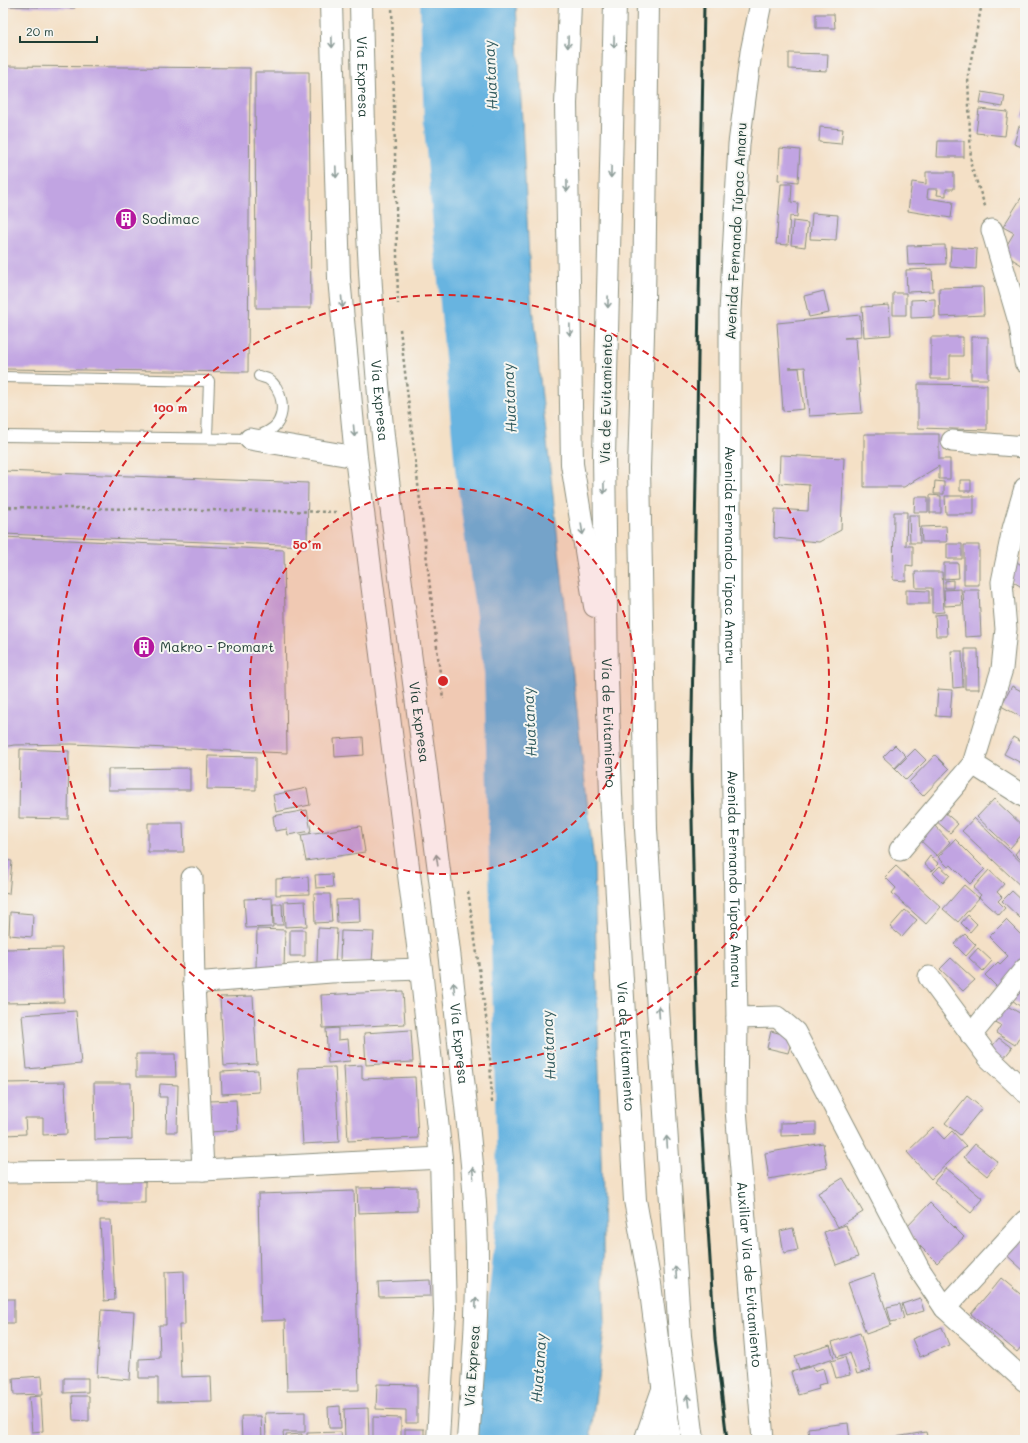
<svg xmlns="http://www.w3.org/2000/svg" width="1028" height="1443" font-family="Mali,sans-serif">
<rect width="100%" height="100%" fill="#f6f6f2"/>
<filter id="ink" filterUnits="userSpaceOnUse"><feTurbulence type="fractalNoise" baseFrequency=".025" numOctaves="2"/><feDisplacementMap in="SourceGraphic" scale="8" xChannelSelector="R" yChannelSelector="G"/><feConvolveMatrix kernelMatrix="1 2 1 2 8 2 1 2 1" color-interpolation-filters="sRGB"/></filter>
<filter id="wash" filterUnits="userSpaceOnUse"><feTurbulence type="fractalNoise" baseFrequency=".012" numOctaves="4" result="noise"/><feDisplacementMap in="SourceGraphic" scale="16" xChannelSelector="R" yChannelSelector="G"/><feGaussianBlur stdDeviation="0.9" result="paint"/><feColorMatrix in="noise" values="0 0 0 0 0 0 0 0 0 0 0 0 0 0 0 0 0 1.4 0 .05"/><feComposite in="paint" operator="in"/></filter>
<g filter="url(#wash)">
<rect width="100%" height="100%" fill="#f4e0c6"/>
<path fill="#67b4e0" stroke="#43788a" d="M443 3H516L531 298 594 864 605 1323 590 1440H496L521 1212 507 671 478 467 447 127Z"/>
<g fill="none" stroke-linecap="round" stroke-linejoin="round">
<path stroke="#67b4e0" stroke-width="46" d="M443 3 447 127 478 467 507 671 521 1212 496 1440"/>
</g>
<g id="blocks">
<path fill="#c1a4e2" d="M3 3H75V8L3 6Z
M816 14H834L835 28H816Z
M789 53 828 54 827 71 789 69Z
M3 66 250 68 248 372 3 369Z
M255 72H309L311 308H256Z
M982 92 1005 96 1003 107 980 103Z
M1025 106V118L1021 117Z
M979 109 1008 112 1005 136 976 133Z
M1019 126 1025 128V148L1014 144Z
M820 127 843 129 841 144 819 142Z
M938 141H964V157H937Z
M780 148 800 150 798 182 778 180Z
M926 172H954V189H946V196L937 195 938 189H928L927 198 953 202 951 218 908 211 912 182 926 184Z
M781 184H792L791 202 798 203 797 217 790 216 788 245 776 244Z
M1021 198 1025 201V267L1002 253 1014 233 1003 227Z
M812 213 838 215 836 240 810 239Z
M793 221 808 223 805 247 791 245Z
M945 245 946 264 908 265 907 246Z
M951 247 977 249 976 269 950 267Z
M932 269 933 291 907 292 906 270Z
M983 287 984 315 940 317 939 288Z
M824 291 829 313 809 317 804 296Z
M893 293H906V315H893Z
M935 299V317L911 318V300Z
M889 305 891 335 864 337 862 307Z
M860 315 861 336 844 338H856L862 413 809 416 805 367 789 368H799L804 409 783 411 777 323Z
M931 337H963V356H950V379H931Z
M971 337H988V379H971Z
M918 384 987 385V430L918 428Z
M864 434H939V459H950V479H939V466L904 487H864Z
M780 455 844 458 841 530 819 542 774 538 775 509 808 511 809 485 779 483Z
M3 471 308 483 307 546 3 534Z
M960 480H971V491H960Z
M935 481 944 482V494H934Z
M930 495 941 496V513H930Z
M945 496H974V514H946Z
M915 497H928V512H914Z
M894 512H907L906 546H913V566L906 565V581L893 580Z
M909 515H919L920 543H910Z
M946 526 947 542H922L921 527Z
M3 537 284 550 287 753 72 744 14 745 3 747Z
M947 544H962V559H947Z
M964 545H979V585H964Z
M1015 561 1025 567V589L1005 577Z
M944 563H958L959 578 944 579Z
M915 572H942L944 612 932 613V588H916Z
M953 580V588H945V581Z
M961 589 962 605 945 606 944 590Z
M906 590 929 591V604H906Z
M963 590H979L981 636 965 637Z
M946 614 947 636H936L935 615Z
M965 649H978L979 689H965Z
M951 651H962L963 687 953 688Z
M1012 686 1025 693V719L1001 706Z
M938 689 952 690 950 717 936 716Z
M363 737 364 755 335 757 334 739Z
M1013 737 1025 744V765L1004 754Z
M895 745 906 756 895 768 883 757Z
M20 749 69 751 68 819 19 818Z
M915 749 926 760 906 780 895 769Z
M935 755 949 769 923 796 909 782Z
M208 756 256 757V790L207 789Z
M190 768V790H108V769Z
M307 788 310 805 276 812 273 795Z
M994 799 1025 828V831L1010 848 977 817Z
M307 810 311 831 288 835 287 829 275 831 273 816Z
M943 811 958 824 950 833 935 820Z
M974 818 1025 866V890L962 831Z
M148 823H183L184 852H148Z
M933 824 950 842 937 856 919 839Z
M361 826 365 852 306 861 301 835Z
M955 839 985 869 970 884 951 865 948 867 938 857Z
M1025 842V864L1015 854Z
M930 856 939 864 932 871 924 864Z
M3 860 12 861 9 894 3 893Z
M896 866 941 907 926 924 892 893 896 888 885 877Z
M940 866 950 875 943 883 933 873Z
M989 870 1004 884 997 892 1002 897 998 901 1005 908 999 915 979 897 981 895 973 888Z
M332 874 333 887 316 888 315 875Z
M308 877 309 894 276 895V879Z
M964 885 979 898 958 922 943 909Z
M1012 891 1025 903V913L1020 918 1002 901Z
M314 894H330L332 922 315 923Z
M272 898 273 927 246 928 244 899Z
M359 899 360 922 337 923 336 900Z
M305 901 307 926 285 927 284 902Z
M273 904H282L283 925H274Z
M905 910 917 920 902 937 890 927Z
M10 912 33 914 32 937 9 935Z
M968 915 977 924 970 932 961 923Z
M1006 920 1025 939V963L999 989 985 975 998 962 1000 964 1008 956 989 937Z
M318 928 337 929 335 965 317 963Z
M257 929 285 930 284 969 256 968Z
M290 930H305V956H290Z
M341 931 374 932 372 962 340 961Z
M965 934 976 945 966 956 954 944Z
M62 948 64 1002 3 1003V949Z
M978 948 992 961 983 971 969 958Z
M951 958 975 980 963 991 940 969Z
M1022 987 1025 990V1002L1021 1007 1007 996Z
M403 991 405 1024 323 1028 321 995Z
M253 996 257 1064 224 1066 220 997Z
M1002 1003 1025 1016V1028L1015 1045 996 1033 1001 1025 992 1020Z
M76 1011 81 1064 27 1069 22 1015Z
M338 1028V1040L348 1039 350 1061 328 1063 326 1029Z
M411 1030 413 1062 366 1065 364 1033Z
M771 1031 793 1037 788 1053 767 1048Z
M999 1038 1012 1048 1000 1063 987 1052Z
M136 1054H175L176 1077H136Z
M362 1065V1079L415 1077 418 1138 348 1141 344 1066Z
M335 1067 339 1142 303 1144 298 1068Z
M258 1070 259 1092 222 1094 221 1072Z
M65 1082 67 1134 43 1135V1118H25L26 1134 6 1135 5 1083Z
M94 1083H131L132 1139 95 1140Z
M160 1084 178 1085 177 1132H166L167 1097H159Z
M967 1096 982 1108 960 1135 945 1123Z
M236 1100 238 1130 210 1132 209 1101Z
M816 1122V1135L781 1136V1123Z
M933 1127 944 1139 952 1131 966 1146 931 1179 907 1152Z
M823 1143 827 1168 769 1179 765 1153Z
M975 1144 998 1162 987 1176 964 1157Z
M946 1168 983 1199 971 1213 934 1182Z
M843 1178 863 1212 838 1227 818 1193Z
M98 1179H145V1203H98Z
M417 1187V1211L358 1213 357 1188Z
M354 1191 359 1390 287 1391 285 1320 261 1321 258 1194Z
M930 1203 964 1237 937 1263 904 1230Z
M100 1220H111L115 1300 104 1301Z
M846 1225 858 1257 836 1265 824 1232Z
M793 1228 798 1250 784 1253 780 1231Z
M1015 1235 1025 1244V1272L1001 1250Z
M184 1271 185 1325H179L181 1377 211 1376 212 1401 158 1402V1378H139V1359L160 1358 159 1325H166L165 1272Z
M874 1274 891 1325 866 1334 848 1283Z
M1001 1278 1025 1298V1342L1017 1352 971 1314Z
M430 1280 431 1296 379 1297 378 1282Z
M920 1298 924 1311 906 1316 902 1304Z
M3 1299H14V1323H3Z
M900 1304 904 1319 891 1322 887 1307Z
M101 1310 134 1312 130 1380 97 1377Z
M942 1327 949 1345 920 1357 912 1339Z
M860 1333 871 1370 857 1374 850 1353 837 1357 832 1342Z
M830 1345 834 1358 799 1369 795 1356Z
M845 1357 850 1375 836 1378 831 1361Z
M813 1366 814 1371 823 1368 827 1383 818 1385 819 1389 798 1395 791 1372Z
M42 1376 43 1394 14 1395 13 1378Z
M64 1378H88V1392L64 1393Z
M377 1384 417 1385V1423H406V1410L376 1409Z
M41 1396 43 1431 32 1432 29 1397Z
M72 1396H89V1421L73 1420Z
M340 1406 341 1428H329L328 1407Z
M368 1408 369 1440H345L344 1409Z
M305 1412V1432H283L284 1440H266L265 1413Z
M241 1416H261L262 1440H242Z
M373 1417 401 1418V1440H373Z
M848 1423 850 1440H809L808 1428Z
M405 1429H424V1440H405Z
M341 1432 342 1440H307V1433Z
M926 1432 928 1440H883V1439Z
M302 1434V1440H286V1435Z"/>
</g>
</g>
<g filter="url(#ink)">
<use href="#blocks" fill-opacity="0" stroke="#8a8e7d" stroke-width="1"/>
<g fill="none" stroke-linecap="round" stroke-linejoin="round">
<g stroke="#8a8e7d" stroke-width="12">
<path id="service" d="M3 377 209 381 207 437
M3 436 250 439C259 435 270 433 277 424 286 411 282 388 268 379 266 378 261 377 259 376"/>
</g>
<g stroke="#8a8e7d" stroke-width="23">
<g id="minor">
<path id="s1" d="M761 3 751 52 739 144 730 312V630L737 1018 736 1109 763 1440"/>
<path d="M992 230 1020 325 1025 362"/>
<path d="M250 439 356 457"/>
<path d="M952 441 1025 447"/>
<path d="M973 764 1025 797"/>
<path d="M900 850 973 764 1002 669 1006 629 1002 582 1013 529 1025 488"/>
<path d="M192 878 194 983 203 1170"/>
<path d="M929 977 989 1058 1025 1092"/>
<path d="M194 983 331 972 421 969"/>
<path d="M737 1018 777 1017 795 1032 919 1269 945 1308 1025 1381"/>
<path d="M971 1035 1025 969"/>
<path d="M3 1172 203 1170 441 1158"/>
<path d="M945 1308 1025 1221"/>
<path d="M645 1440 663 1388"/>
</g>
</g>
<g stroke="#8a8e7d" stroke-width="24">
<g id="primary">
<path d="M331 3 339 278 356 457 421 969 441 1158 445 1312 438 1440"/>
<path id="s2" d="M361 3C364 151 368 298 384 445 406 644 439 842 459 1042 467 1119 478 1196 477 1273 477 1329 472 1385 468 1440"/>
</g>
</g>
<g stroke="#8a8e7d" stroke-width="24">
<g id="trunk">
<path d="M570 3 566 104 572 464 595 606"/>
<path id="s3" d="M615 3 604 456 607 680 611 795 635 1200 650 1284 670 1440"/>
<path d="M648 3 644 301 639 469 646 829 680 1336 693 1440"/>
</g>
</g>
<path stroke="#8a8e7d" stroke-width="2.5" stroke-dasharray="3 3" stroke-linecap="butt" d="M392 3 398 304
M982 3 968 75 971 165 986 209
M400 329 443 699
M3 507 339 512
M468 891 489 1038 492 1102"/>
<use href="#service" stroke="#fff" stroke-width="10"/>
<use href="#minor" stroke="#fff" stroke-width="21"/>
<use href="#primary" stroke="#fff" stroke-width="22"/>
<use href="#trunk" stroke="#fff" stroke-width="22"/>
<path stroke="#1f3d34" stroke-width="3" d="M704 3 691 772 697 1053 715 1339 727 1440"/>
</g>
<defs><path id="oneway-shaft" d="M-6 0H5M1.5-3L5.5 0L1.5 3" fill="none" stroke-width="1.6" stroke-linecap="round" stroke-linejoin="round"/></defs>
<g stroke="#8f9e9a">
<use href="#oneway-shaft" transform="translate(332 42) rotate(88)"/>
<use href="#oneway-shaft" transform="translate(568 42) rotate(92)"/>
<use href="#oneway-shaft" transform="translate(614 42) rotate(91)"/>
<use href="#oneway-shaft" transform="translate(336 172) rotate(88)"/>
<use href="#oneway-shaft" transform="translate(611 172) rotate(91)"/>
<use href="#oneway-shaft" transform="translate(567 186) rotate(89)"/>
<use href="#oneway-shaft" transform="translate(342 302) rotate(85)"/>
<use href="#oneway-shaft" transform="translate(608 302) rotate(91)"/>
<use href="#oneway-shaft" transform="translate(570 330) rotate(89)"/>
<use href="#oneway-shaft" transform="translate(354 431) rotate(85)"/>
<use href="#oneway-shaft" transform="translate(604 488) rotate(89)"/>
<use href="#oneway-shaft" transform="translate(582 529) rotate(81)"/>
<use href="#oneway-shaft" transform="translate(437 860) rotate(-98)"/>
<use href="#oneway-shaft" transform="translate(454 988) rotate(-96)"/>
<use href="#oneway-shaft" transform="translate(659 1012) rotate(-94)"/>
<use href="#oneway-shaft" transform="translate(667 1142) rotate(-94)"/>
<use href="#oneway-shaft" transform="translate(473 1173) rotate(-96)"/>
<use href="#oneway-shaft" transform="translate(676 1272) rotate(-94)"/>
<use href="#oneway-shaft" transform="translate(476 1303) rotate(-88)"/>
<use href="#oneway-shaft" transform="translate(688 1401) rotate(-97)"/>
</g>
</g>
<circle cx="443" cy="681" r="193" fill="#d62828" fill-opacity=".12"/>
<g fill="none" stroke="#d62828" stroke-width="2" stroke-dasharray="7 5">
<circle cx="443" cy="681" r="193"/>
<circle cx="443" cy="681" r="386"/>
</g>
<defs>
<g id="building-disc" transform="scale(1.15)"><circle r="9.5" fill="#b5179e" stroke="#f6f6f2"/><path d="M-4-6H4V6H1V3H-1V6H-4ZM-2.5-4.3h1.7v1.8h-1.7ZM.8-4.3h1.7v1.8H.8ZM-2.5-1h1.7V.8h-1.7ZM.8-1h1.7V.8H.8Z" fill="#fff"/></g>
</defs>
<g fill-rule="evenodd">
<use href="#building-disc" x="126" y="219"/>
<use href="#building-disc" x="144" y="647"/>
</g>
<g text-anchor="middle" stroke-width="4" stroke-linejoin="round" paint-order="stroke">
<g font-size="14" fill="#1f3d34" stroke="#f6f6f2">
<text dy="5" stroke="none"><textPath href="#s2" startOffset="74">Vía Expresa</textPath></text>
<text transform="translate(736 231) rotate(-87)" y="5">Avenida Fernando Túpac Amaru</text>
<text transform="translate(606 399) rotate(-89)" y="5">Vía de Evitamiento</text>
<text dy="5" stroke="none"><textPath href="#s2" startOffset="398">Vía Expresa</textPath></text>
<text dy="5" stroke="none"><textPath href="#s1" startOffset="554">Avenida Fernando Túpac Amaru</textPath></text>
<text dy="5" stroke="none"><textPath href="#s2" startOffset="722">Vía Expresa</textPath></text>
<text dy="5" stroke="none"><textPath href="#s3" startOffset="720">Vía de Evitamiento</textPath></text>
<text dy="5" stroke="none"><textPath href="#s1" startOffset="878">Avenida Fernando Túpac Amaru</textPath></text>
<text dy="5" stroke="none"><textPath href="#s2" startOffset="1046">Vía Expresa</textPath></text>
<text dy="5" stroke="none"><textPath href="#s3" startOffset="1044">Vía de Evitamiento</textPath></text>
<text dy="5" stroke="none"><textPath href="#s1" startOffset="1274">Auxiliar Via de Evitamiento</textPath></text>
<text transform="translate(472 1366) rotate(-86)" y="5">Vía Expresa</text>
</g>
<g font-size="14" fill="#1f3d34" stroke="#f6f6f2" text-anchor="start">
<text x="142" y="224">Sodimac</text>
<text x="160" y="652">Makro - Promart</text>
</g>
<g font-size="15" font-style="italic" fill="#315b5f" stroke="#f6f6f2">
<text transform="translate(491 75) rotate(-93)" y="5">Huatanay</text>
<text transform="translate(510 398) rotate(-93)" y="5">Huatanay</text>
<text transform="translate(530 722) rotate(-93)" y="5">Huatanay</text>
<text transform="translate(549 1045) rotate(-93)" y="5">Huatanay</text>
<text transform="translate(539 1368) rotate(-86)" y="5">Huatanay</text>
</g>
</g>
<circle cx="443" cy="681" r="6" fill="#d62828" stroke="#f6f6f2" stroke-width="2"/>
<g font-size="12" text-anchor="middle" font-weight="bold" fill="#d62828" stroke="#f6f6f2" stroke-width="4" stroke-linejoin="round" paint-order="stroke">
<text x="170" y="412">100 m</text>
<text x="307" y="549">50 m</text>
</g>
<rect width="1028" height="1443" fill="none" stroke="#f6f6f2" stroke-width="16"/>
<path d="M20 36v6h77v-6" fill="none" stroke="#1f3d34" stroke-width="2"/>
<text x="26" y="36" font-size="12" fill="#1f3d34" stroke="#f6f6f2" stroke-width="3" paint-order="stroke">20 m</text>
</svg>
